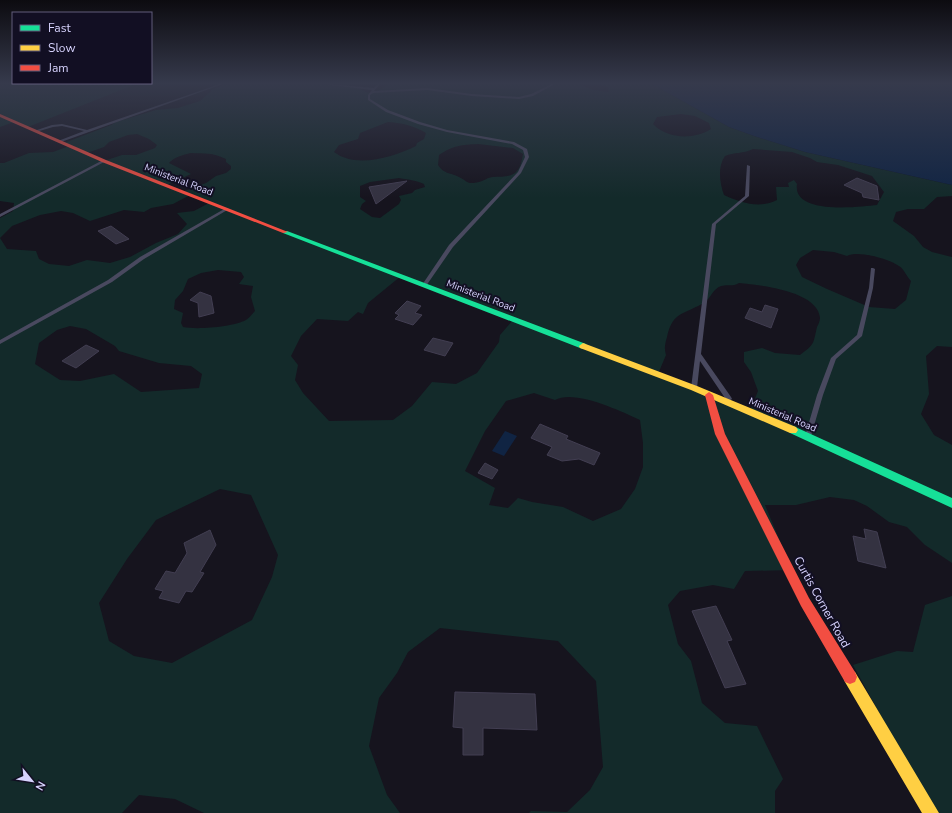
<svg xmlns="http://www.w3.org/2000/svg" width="952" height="813" font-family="'Nunito Sans',sans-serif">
<rect width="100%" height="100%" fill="#16141e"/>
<path fill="#132a2a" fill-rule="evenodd" d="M0 84H136L28 127 14 122 0 127Z
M227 84H321L358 88 366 92 371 93H376L388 84H579L593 90 609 92 608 87 598 84H652L729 127 754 136 805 152 952 185V196L937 197 924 209H908L896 212 893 221 914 236 923 247 932 252 952 257V347L937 346 926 356 929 394 921 414 934 435 952 445V563L925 545 907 527 889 522 867 506 854 500 830 497 796 505H765L792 570 745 571 734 589 713 585 680 591 668 605 678 644 691 661 702 703 725 723 757 726 783 779 775 791V813H529L531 811 567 812 590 790 603 767 596 681 558 641 440 628 408 652 397 673 379 698 369 746 387 795 400 813H204L175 799 139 795 122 813H0V218L13 211 14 203 0 201V163H4L29 153 53 152 69 146 64 143 111 125 116 122 156 110 178 108 200 101 213 89ZM681 114 695 116 709 123 711 129C694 140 667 139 653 124L657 117ZM388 122C403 123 414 126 426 133L424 139 417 143 416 146C393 157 356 169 334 152L339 145 358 139 360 133ZM137 134 149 139 157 145 155 148 136 155H122L104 161 87 153 104 147 109 142 128 135ZM478 144 513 148 523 154C522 159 521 167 517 171 511 178 501 176 493 177 488 177 484 181 479 182 466 185 468 181 459 177 450 172 445 175 438 165L439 155C454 145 461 145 478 144ZM753 149 792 152 810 158 817 162 838 165 872 176 884 192 877 205C859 207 792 215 797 184L794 180 788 183 789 187H776L777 200C759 209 742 203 724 195 720 184 717 167 725 156 734 152 743 154 753 149ZM191 153C206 154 211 152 226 159V162L231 166V169L226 173 216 176 206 183 182 192 167 185 191 174 169 163C174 157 183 155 191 153ZM399 178C405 179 419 181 424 184L425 187 415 190 412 193 399 196 401 200 399 204 380 218 372 217 360 209 362 204 366 201 360 197V186L370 182ZM190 195 209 203 194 211 177 213 187 224 178 234 156 243 130 257 110 263 87 260 69 266 49 264 39 259 36 251 7 249 0 238 12 226 40 215 61 211 73 213 90 221 124 210 144 212 151 208 173 204ZM813 250 834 252 847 256C858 250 889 259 899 266 904 269 907 277 911 281L906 300 895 309 869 307 827 289 802 277 796 265 800 258ZM218 270 241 272 244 277 239 284 253 286 251 297 255 311C252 314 249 318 246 320 233 327 197 330 183 327L181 323 183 313 174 309 175 300 183 291 188 279 201 273ZM401 276 513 320 500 335 499 342 477 373 456 384 432 382 412 406 393 420 329 421 303 393 295 380 298 365 291 356 301 336 317 319 348 321 358 312 363 314 368 303ZM739 283C760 285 818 291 820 318 820 321 818 325 817 327 813 344 815 344 800 355L775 353 762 348 744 352V362L751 372 758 391 750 411 658 374 666 355C664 348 665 344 667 337 673 309 687 315 706 301 712 296 713 289 721 286 728 284 732 287 739 283ZM70 326 86 329 115 346 119 351 159 363 191 366 202 374 199 388 141 392 114 374 80 381 60 380 35 364 39 343 57 330ZM534 393 555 400C574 389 621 411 640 420L643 443V467L635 489 621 509 593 521 563 507 532 502 518 498 508 508 489 505 495 488 465 471 485 431 506 401ZM220 489 251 495 278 555 272 577 252 620 172 663 134 656 109 641 99 603 127 559 156 520Z
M952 596V813H934L853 665 897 651 913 652 925 605Z"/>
<path fill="#102443" d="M652 84H952V185L805 152 754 136 729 127Z
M505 431 517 436 504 456 492 451Z"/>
<path fill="#343241" stroke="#423e52" d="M857 178 877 186 879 200 863 197 862 193 844 185Z
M407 181 376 204 369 187Z
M111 226 129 239 116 244 98 231Z
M200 292 211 296 214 313 199 317 198 303 190 300Z
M407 301 421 306 415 313 422 315 413 325 395 319 399 315 395 313Z
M765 305 778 309 771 328 745 318 750 308 762 312Z
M433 338 453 343 445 356 424 350Z
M86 345 99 351 76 368 62 361Z
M540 424 568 436 566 439 600 453 594 465 579 459 562 461 547 455 552 447 531 438Z
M485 463 498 470 492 479 478 473Z
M864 529 877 532 886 568 858 561 853 536 866 539Z
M210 530 216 545 200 572 204 573 192 592 186 591 179 603 159 598 163 591 155 589 166 571 175 573 187 553 184 543Z
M716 606 732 640 727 641 746 684 725 688 692 611Z
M455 692 535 694 537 730 483 728V755H463V728L453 727Z"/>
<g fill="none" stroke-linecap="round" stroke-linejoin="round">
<path fill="#49495f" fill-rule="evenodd" d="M220 84H223L61 142 58 141 84 131 62 126 53 127 36 132 34 131 52 125 62 124 87 130Z
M329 84 374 88 378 84H380L374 91 427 88 472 94 519 97 531 94 552 84H555L533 96 519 99 472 96 427 90 373 93 370 95V99L388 110 420 122 447 130 514 142 527 149 529 157 521 173 453 247 426 286H424L422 285 449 245 518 172 525 157 523 150 512 144 447 132 418 124 386 112 368 100V95L372 90 330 85Z
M103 160 106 161 0 217V214Z
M747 165 750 166 749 196 716 224 701 354 731 397 732 399 729 401H727L700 361 697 388 694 390 691 388 712 224 745 196Z
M226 208 229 209 144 259 112 282 0 344V340L108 280 140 257Z
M871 268H873L875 269 873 288 862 336 836 359 823 395 811 436 810 438H806L805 436 817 395 831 358 857 335 869 288Z"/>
<path fill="#16e098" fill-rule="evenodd" d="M283 231H287L586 344 587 346 583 349 580 348 283 233Z
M793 426 952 498V508L790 433 788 430 790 427Z"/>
<path fill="#ffcf43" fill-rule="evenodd" d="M583 343 697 386 796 427 798 430 796 433H790L691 390 580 348 579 346Z
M850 670 855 672 939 813H922L845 682 843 677 845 672Z"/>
<path fill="#f24e42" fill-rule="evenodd" d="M0 114 106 160 288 232 283 233 102 162 0 117Z
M709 392 713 395 725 434 809 598 855 672 857 677 855 682 850 684 845 682 801 606 715 434 705 395Z"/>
</g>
<linearGradient id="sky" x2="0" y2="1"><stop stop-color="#0c0b10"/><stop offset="0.42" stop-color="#363a4c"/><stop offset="1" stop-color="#363a4c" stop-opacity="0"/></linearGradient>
<rect width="952" height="198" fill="url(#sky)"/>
<g text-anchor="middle" stroke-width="4" stroke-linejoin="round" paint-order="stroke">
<g font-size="10" fill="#d7d3fe" stroke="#120f23">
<text transform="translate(179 179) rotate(21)" y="4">Ministerial Road</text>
<text transform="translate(481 295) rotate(21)" y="4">Ministerial Road</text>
<text transform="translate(783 414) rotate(23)" y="4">Ministerial Road</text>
</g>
<g font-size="12" fill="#d7d3fe" stroke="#120f23">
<text transform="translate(822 602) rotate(61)" y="4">Curtis Corner Road</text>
</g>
</g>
<rect x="12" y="12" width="140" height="72" fill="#120f23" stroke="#615d7b"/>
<rect x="20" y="25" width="20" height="6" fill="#16e098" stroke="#615d7b"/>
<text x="48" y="32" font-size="12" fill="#d7d3fe">Fast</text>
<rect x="20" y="45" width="20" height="6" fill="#ffcf43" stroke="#615d7b"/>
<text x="48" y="52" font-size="12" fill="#d7d3fe">Slow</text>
<rect x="20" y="65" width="20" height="6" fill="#f24e42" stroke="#615d7b"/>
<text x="48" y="72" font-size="12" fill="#d7d3fe">Jam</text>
<g transform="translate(32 781) rotate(120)" stroke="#120f23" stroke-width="3" paint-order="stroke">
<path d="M0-3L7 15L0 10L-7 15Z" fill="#d7d3fe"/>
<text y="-6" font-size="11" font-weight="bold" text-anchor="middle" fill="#d7d3fe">N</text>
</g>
</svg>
